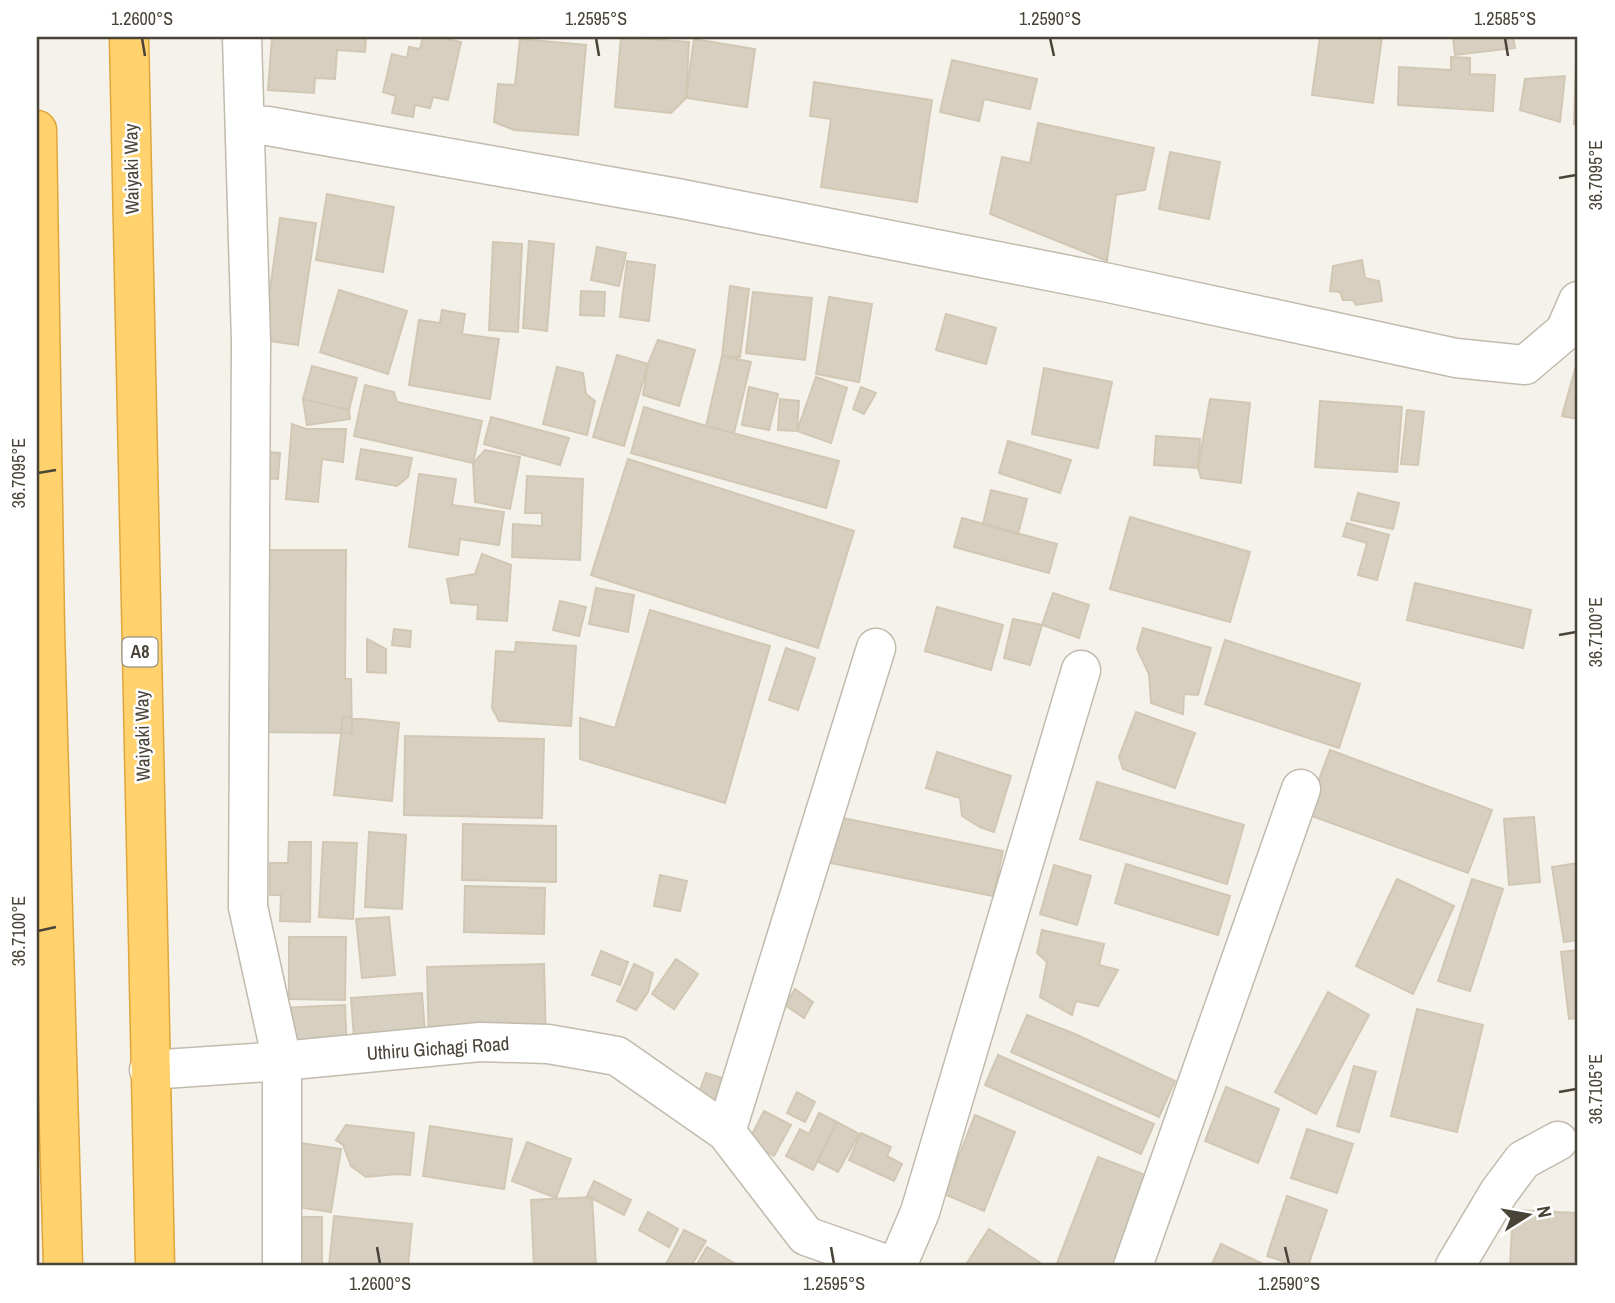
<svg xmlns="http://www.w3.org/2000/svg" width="1615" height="1303" font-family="'Archivo Narrow',sans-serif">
<rect width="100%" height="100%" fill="#f5f2eb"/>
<path fill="#d7cfc0" stroke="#d2c7b3" stroke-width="2" d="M272 37H366L365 52 337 50 335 79 315 78 314 93 268 90Z
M423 37H438L461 42 448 100 433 97 430 108 415 105 413 117 392 113 396 96 383 92 392 54 407 58 409 47 420 49Z
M621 37 689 42 686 98 671 113 615 107Z
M1320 37H1382L1373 103 1312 95Z
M1453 37H1513L1515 48 1455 55Z
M1577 37H1578V124H1574Z
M520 39 586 45 578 135 514 130 494 122 498 84 515 85Z
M694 39 755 49 747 107 686 98Z
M1451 57 1470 58V74L1495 75 1493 111 1398 105 1399 67 1451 70Z
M952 60 1037 79 1030 109 984 99 979 121 940 112Z
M1565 76 1560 122 1520 110 1525 79Z
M814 82 932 100 917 202 821 187 831 119 810 116Z
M1038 123 1154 148 1145 190 1116 195 1107 261 990 214 1002 157 1030 163Z
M1170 152 1220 162 1209 219 1159 209Z
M327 194 394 207 383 272 316 260Z
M280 218 316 223 298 345 263 340Z
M529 241 554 244 547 331 523 328Z
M493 242 522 244 518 332 489 330Z
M597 247 626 253 619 286 591 280Z
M1362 260 1365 278 1379 281 1382 301 1356 305 1353 300H1343L1340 292 1330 291 1333 266Z
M627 261 655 265 649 321 620 317Z
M730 286 749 289 740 357 722 356Z
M339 290 407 311 388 374 320 352Z
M581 291 605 292 604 316 580 315Z
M753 292 812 298 805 360 746 353Z
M829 297 872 304 859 382 816 374Z
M442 310 465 314 462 334 499 339 490 399 409 385 419 320 440 323Z
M946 314 996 328 986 364 936 350Z
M1576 326H1578V419L1562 416 1577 362Z
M658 340 695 350 679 406 643 395 648 364Z
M617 355 648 364 624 446 593 437Z
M722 356 751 362 734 433 706 426Z
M312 366 357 378 349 410 303 399Z
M557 367 583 373 586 394 595 401 587 435 543 424Z
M1044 368 1112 382 1098 448 1032 434Z
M816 377 847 388 831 443 797 431Z
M365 385 394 392 397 402 482 421 473 463 354 436Z
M749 387 778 394 769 430 742 425Z
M861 387 876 393 864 414 853 409Z
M303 399 349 410 350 419 307 425Z
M780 399 799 401 797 431 778 430Z
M1210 399 1250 403 1241 483 1201 478 1198 468Z
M1320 401 1402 407 1397 472 1315 467Z
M644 407 706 426 839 461 826 508 631 453Z
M1407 410 1424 412 1418 465 1401 464Z
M491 417 569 438 560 465 484 444Z
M292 424 306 429H346L343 462 322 459 318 502 286 499Z
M1156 436 1200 439 1198 468 1154 465Z
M1008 441 1071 460 1060 493 999 473Z
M361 449 412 458 408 477 397 486 356 479Z
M485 450 520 457 510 509 475 502 473 463Z
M266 452 280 453 278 479 264 478Z
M628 459 854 531 818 648 591 575Z
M419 474 456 479 452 505 504 512 499 545 460 539 458 555 409 547Z
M527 476 583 479 580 560 512 557 513 524 542 526V513H525Z
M991 490 1027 499 1018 534 983 524Z
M1358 493 1399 503 1393 529 1351 520Z
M1130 517 1250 552 1230 622 1110 589Z
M962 518 1057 544 1049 573 954 547Z
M1347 523 1389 535 1377 580 1358 575 1367 543 1343 536Z
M257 550H346L345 679H351L352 733 256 732Z
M482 554 511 565 507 621 477 619 478 605 451 603 447 579 475 574Z
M1415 583 1531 610 1523 648 1407 620Z
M596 588 634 595 628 632 589 624Z
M1053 593 1089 605 1079 638 1042 625Z
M560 601 586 607 579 636 553 630Z
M937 607 1003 625 991 670 925 651Z
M650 610 770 646 725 803 580 759V718L615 728Z
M1013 619 1042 625 1030 665 1004 658Z
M1143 628 1211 648 1198 695 1184 694 1183 714 1151 703 1149 674 1137 649Z
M394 629 411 631 410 647 392 645Z
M367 639 386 649V673L367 672Z
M1225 640 1360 684 1339 748 1205 704Z
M516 642 576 646 571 726 499 721 492 708 496 651 515 652Z
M786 648 815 658 798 710 769 700Z
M1136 712 1195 733 1175 788 1123 769 1119 757Z
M343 717 399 723 392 801 334 795Z
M405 736 544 739 542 818 404 815Z
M1330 750 1492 810 1468 873 1306 814Z
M937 752 1011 776 994 832 980 827 962 816 960 798 926 788Z
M1097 782 1244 825 1227 884 1080 839Z
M838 817 1003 851 993 896 821 861Z
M1534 817 1540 882 1509 885 1504 819Z
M463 824 556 826V882L462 880Z
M369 832 406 835 402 909 365 907Z
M289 842H311L310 922 280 921 281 895H270V863H288Z
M323 842 357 843 353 919 319 917Z
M1578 863V940L1564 942 1552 867Z
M1126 864 1230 896 1218 935 1115 903Z
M1054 865 1091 876 1077 925 1040 914Z
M660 875 687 881 680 911 654 906Z
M1397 879 1454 906 1413 994 1356 966Z
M1472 879 1503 889 1470 991 1438 981Z
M465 886 545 888 544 934 464 932Z
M389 917 395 975 362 978 356 919Z
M1042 930 1104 944 1099 965 1118 970 1098 1006 1076 1001 1072 1015 1040 997 1047 962 1037 953Z
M289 937H346L345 1000 289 999Z
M1578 950V1018L1569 1019 1561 952Z
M601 951 628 962 620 985 592 975Z
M676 959 698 974 674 1009 652 994Z
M544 964 546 1043 429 1046 427 967Z
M634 964 653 973 648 992 636 1010 617 1001Z
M795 989 813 1002 804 1018 785 1005Z
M1328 992 1369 1015 1316 1114 1275 1092Z
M422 993 426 1047 355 1051 351 998Z
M345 1005 347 1057 281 1042 280 1008Z
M1417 1009 1483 1025 1457 1132 1391 1116Z
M1027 1015 1075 1034 1175 1081 1159 1117 1011 1052Z
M998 1055 1154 1124 1141 1154 985 1085Z
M1354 1066 1376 1072 1359 1132 1337 1126Z
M706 1073 728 1080 714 1115 694 1107Z
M1226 1087 1279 1109 1258 1163 1205 1141Z
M797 1092 815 1102 805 1122 787 1113Z
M764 1111 791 1125 774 1156 748 1142Z
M819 1113 837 1122 813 1170 786 1156 800 1129 809 1134Z
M975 1115 1015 1132 984 1211 944 1194Z
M837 1122 859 1134 838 1172 817 1161Z
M346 1125 414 1133 410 1175 397 1174 366 1177 351 1166 343 1145 336 1140Z
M430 1126 512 1139 504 1189 423 1176Z
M1307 1129 1353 1144 1337 1193 1291 1178Z
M861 1133 891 1147 887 1156 902 1164 894 1181 849 1160Z
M281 1140 341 1149 331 1212 271 1203Z
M527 1142 571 1159 556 1198 512 1181Z
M1098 1157 1151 1177 1117 1266H1056Z
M594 1181 631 1200 624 1215 587 1196Z
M1287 1196 1327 1210 1308 1266H1297L1267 1256Z
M592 1197 596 1266H534L531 1200Z
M1513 1210 1578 1213V1266H1510Z
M648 1212 678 1229 669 1247 639 1230Z
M334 1216 412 1224 408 1266H329Z
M286 1217H322V1266H286Z
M989 1229 1045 1266H965Z
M684 1230 706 1241 691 1266H665Z
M1221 1244 1267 1266H1211Z
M707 1247 734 1263 732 1266H696Z"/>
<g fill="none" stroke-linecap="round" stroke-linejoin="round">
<g stroke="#c1bbad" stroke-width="41">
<path id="minor" d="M242 37 251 342 248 907 282 1061V1266
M246 125 268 126 677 198 1109 283 1456 358 1525 365 1565 331 1578 301
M149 1070 282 1061 480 1042 548 1044 617 1056 726 1132 806 1236 891 1266
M726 1132 876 648
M897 1266 920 1212 1081 670
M1133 1266 1301 789
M1455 1266 1499 1192 1523 1160 1558 1141"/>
</g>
<g stroke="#dfa73b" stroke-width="41">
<path id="highway" d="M129 37 155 1266
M37 130 45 630 63 1266"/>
</g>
<use href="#minor" stroke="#fff" stroke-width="38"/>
<use href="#highway" stroke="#ffd26d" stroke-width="38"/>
</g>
<path fill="none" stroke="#4a4338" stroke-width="2.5" d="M142 38 145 56M596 38 599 56M1050 38 1054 56M1505 38 1508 56M1559 178 1576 175M38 473 56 470M1559 635 1576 632M38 931 56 927M1559 1092 1576 1089M377 1247 380 1264M831 1247 834 1264M1285 1247 1289 1264"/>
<g text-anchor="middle" stroke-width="5" stroke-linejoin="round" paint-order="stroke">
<rect fill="#fff" stroke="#807b74" stroke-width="2" x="122.5" y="637.5" width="35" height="29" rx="5"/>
<g font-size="18" font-weight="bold" fill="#4a4338">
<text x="140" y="658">A8</text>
</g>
<g font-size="19" fill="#4a4338" stroke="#fff">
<text transform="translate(131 169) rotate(-91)" y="7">Waiyaki Way</text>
<text transform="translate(142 736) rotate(-91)" y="7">Waiyaki Way</text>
<text transform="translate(438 1048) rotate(-4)" y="7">Uthiru Gichagi Road</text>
</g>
</g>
<rect width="1615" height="1303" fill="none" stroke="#ffffff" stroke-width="77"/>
<g transform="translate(1528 1215) rotate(79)" stroke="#ffffff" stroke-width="5" paint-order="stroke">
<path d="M0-5L12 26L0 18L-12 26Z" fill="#4a4338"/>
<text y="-10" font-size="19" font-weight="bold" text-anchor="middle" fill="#4a4338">N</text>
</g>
<rect x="38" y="38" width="1538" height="1226" fill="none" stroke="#4a4338" stroke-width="2.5"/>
<g font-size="18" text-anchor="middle" fill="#4a4338">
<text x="142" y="25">1.2600°S</text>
<text x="596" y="25">1.2595°S</text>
<text x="1050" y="25">1.2590°S</text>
<text x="1505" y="25">1.2585°S</text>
<text transform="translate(1596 175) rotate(-90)" y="6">36.7095°E</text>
<text transform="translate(19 473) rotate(-90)" y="6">36.7095°E</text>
<text transform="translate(1596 632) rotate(-90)" y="6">36.7100°E</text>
<text transform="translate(19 931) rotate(-90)" y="6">36.7100°E</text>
<text transform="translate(1596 1089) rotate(-90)" y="6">36.7105°E</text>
<text x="380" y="1290">1.2600°S</text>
<text x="834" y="1290">1.2595°S</text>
<text x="1289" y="1290">1.2590°S</text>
</g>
</svg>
